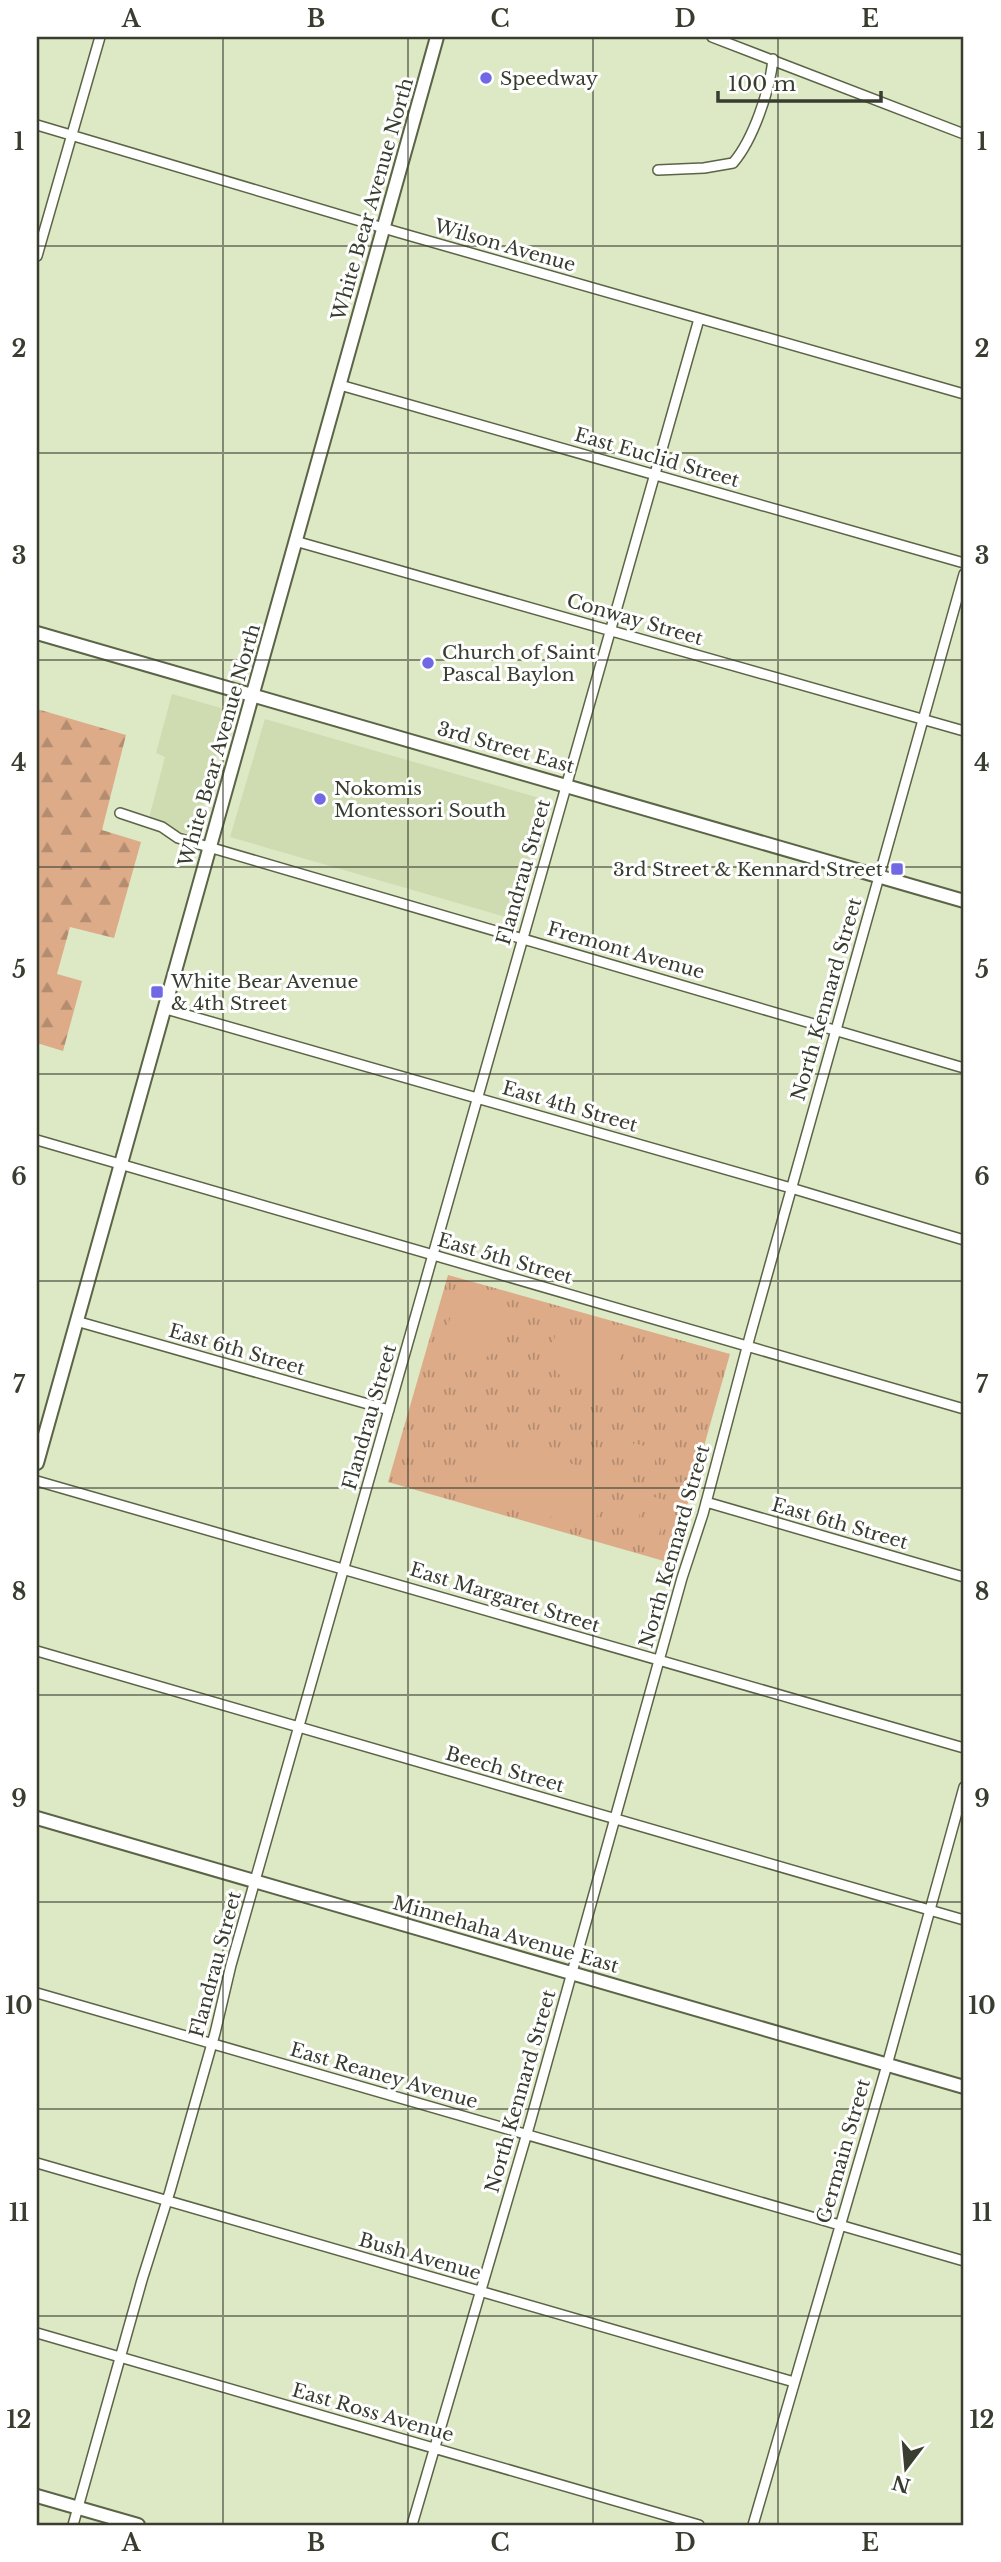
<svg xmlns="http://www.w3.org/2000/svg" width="1001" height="2562" font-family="'Libre Baskerville',serif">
<defs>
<pattern id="forest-firs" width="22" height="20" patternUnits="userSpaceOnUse" patternTransform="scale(1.75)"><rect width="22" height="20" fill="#ddab88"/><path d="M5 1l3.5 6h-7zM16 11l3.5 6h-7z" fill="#b48c70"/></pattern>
<pattern id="park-tufts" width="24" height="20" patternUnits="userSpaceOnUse" patternTransform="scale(1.75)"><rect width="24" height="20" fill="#ddab88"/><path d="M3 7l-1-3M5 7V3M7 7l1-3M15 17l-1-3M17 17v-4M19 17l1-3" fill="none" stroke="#b48c70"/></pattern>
</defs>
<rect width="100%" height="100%" fill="#dde8c5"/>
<path fill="#cfdcb2" d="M172 694 228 710 195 836 148 822 165 757 156 753Z
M265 719 546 800 513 919 230 837Z"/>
<path fill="url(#forest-firs)" d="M37 709 126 735 102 830 141 842 114 938 70 927 57 974 82 981 63 1051 37 1043Z"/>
<path fill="url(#park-tufts)" d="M448 1275 730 1354 671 1563 388 1482Z"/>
<path fill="#ddab88" d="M465 1294 516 1309 508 1335 490 1356 473 1359 441 1350 456 1298Z
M559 1322 616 1337 623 1346 607 1396 569 1385 554 1369 553 1343Z
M488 1443 608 1473 594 1528 476 1497Z
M634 1443 658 1450 652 1472 628 1466Z
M628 1489 645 1494 635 1531 618 1527Z
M651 1496 668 1501 658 1538 641 1533Z"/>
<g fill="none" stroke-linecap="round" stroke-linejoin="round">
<g stroke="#5b6446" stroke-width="12">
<path id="street" d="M712 37 964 134
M37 125 397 232 964 394
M658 170 704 168 733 163C753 140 770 90 773 59
M37 256 100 37
M340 385 964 563
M295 541 964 731
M120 813 162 827 178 838 964 1068
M166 1009 791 1188 964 1240
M37 1140 964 1409
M76 1321 389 1410
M37 1481 964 1748
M706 1502 964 1577
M37 1651 964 1920
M37 1993 964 2261
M37 2163 794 2382
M37 2333 699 2525
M73 2525 142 2280 170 2191 215 2033 231 1965 699 319
M412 2525 530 2123 682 1578 703 1514 750 1336 964 574
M753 2525 887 2065 964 1787"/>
</g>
<g stroke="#5b6446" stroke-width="16">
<path id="secondary" d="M37 633 964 901
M37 1463 437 37
M37 1818 964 2087
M37 2496 138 2525"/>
</g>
<use href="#street" stroke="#fff" stroke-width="9"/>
<use href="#secondary" stroke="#fff" stroke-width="12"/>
</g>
<path fill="none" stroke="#383d2f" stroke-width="2" stroke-opacity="0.55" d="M223 37V2525M408 37V2525M593 37V2525M778 37V2525M37 246H964M37 453H964M37 660H964M37 867H964M37 1074H964M37 1281H964M37 1488H964M37 1695H964M37 1902H964M37 2109H964M37 2316H964"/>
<g fill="#7168e3" stroke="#fff" stroke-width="2.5">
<circle cx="486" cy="78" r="7"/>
<circle cx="428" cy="663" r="7"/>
<circle cx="320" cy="799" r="7"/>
<rect x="890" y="862" width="14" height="14" rx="3.5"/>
<rect x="150" y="985" width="14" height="14" rx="3.5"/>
</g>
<g text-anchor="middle" stroke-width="6" stroke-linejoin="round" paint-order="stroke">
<g font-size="19" fill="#383d2f" stroke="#fff" text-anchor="start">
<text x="500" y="85">Speedway</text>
<text x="442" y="659">Church of Saint<tspan x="442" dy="22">Pascal Baylon</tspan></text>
<text x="334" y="795">Nokomis<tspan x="334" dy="22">Montessori South</tspan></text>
<text x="883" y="876" text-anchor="end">3rd Street &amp; Kennard Street</text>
<text x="171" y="988">White Bear Avenue<tspan x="171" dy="22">&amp; 4th Street</tspan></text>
</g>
<g font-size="19" fill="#383d2f" stroke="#fff">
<text transform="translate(372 199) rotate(-74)" y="7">White Bear Avenue North</text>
<text transform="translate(505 245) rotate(16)" y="7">Wilson Avenue</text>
<text transform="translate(657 457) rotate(16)" y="7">East Euclid Street</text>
<text transform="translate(635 619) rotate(16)" y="7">Conway Street</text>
<text transform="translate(219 745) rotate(-74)" y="7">White Bear Avenue North</text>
<text transform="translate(506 747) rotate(16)" y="7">3rd Street East</text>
<text transform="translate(523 872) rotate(-74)" y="7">Flandrau Street</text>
<text transform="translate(626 950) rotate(16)" y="7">Fremont Avenue</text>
<text transform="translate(826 999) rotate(-74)" y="7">North Kennard Street</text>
<text transform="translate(570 1106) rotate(16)" y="7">East 4th Street</text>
<text transform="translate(505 1258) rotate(16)" y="7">East 5th Street</text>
<text transform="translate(237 1349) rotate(16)" y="7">East 6th Street</text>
<text transform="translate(369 1417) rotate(-74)" y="7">Flandrau Street</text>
<text transform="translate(840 1523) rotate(16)" y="7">East 6th Street</text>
<text transform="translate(674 1546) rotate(-74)" y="7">North Kennard Street</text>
<text transform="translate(505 1597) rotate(17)" y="7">East Margaret Street</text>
<text transform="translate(505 1769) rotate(16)" y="7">Beech Street</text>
<text transform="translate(506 1934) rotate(16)" y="7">Minnehaha Avenue East</text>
<text transform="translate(215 1964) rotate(-75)" y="7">Flandrau Street</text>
<text transform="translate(384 2075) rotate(16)" y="7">East Reaney Avenue</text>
<text transform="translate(520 2091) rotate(-74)" y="7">North Kennard Street</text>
<text transform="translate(843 2151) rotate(-74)" y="7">Germain Street</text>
<text transform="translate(420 2256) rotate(16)" y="7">Bush Avenue</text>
<text transform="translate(373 2412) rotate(16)" y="7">East Ross Avenue</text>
</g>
</g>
<rect width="1001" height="2562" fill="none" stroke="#ffffff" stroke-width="77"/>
<g transform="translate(906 2468) rotate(196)" stroke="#ffffff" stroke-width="5" paint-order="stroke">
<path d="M0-5L12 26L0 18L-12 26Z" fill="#383d2f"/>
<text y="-10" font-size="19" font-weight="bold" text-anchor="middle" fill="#383d2f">N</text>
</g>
<path d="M718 91v10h163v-10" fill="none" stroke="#383d2f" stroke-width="3.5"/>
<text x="728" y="91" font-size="21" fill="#383d2f" stroke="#ffffff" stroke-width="5" paint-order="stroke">100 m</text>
<rect x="38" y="38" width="924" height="2486" fill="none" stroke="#383d2f" stroke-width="2.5"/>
<g font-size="23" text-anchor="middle" font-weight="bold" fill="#383d2f">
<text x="131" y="27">A</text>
<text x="316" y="27">B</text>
<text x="500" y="27">C</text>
<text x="685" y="27">D</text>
<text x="870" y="27">E</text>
<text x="19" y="150">1</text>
<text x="982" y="150">1</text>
<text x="19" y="357">2</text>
<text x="982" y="357">2</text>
<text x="19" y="564">3</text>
<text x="982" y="564">3</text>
<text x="19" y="771">4</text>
<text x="982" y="771">4</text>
<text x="19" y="978">5</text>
<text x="982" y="978">5</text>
<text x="19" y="1185">6</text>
<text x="982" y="1185">6</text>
<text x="19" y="1393">7</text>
<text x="982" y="1393">7</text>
<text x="19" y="1600">8</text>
<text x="982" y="1600">8</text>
<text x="19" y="1807">9</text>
<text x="982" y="1807">9</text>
<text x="19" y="2014">10</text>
<text x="982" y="2014">10</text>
<text x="19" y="2221">11</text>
<text x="982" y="2221">11</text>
<text x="19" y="2428">12</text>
<text x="982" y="2428">12</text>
<text x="131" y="2551">A</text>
<text x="316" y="2551">B</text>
<text x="500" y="2551">C</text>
<text x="685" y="2551">D</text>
<text x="870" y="2551">E</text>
</g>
</svg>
